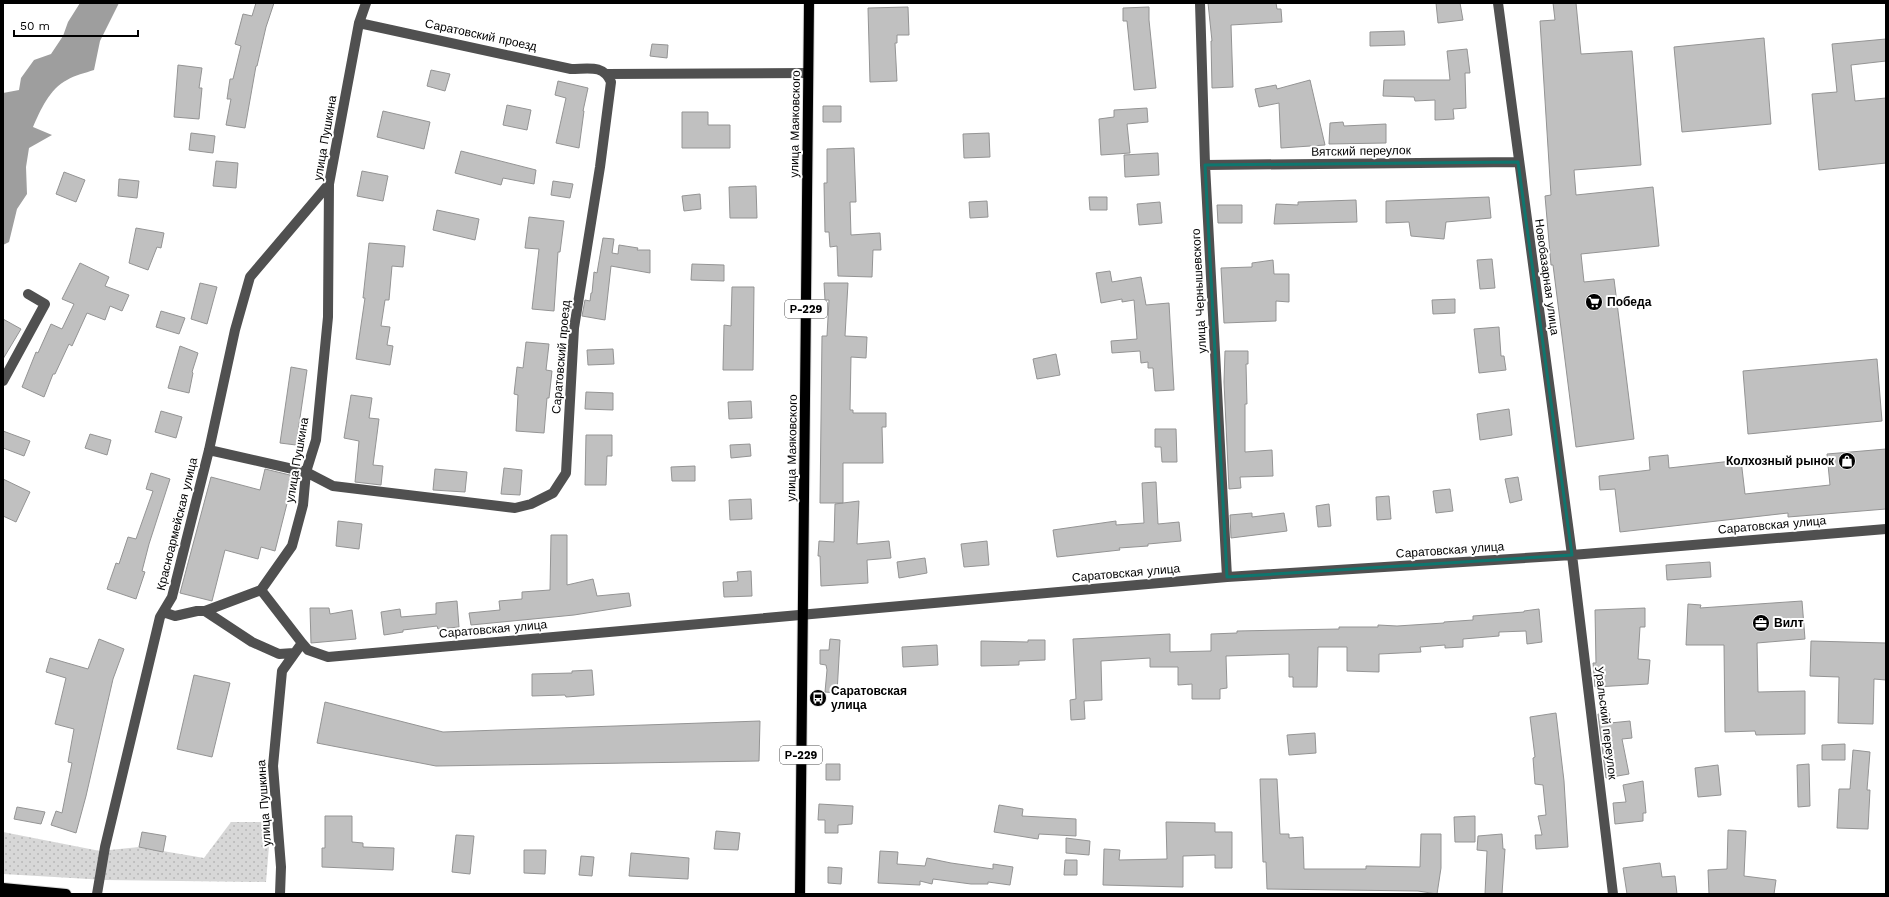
<svg xmlns="http://www.w3.org/2000/svg" width="1889" height="897" font-family="'Work Sans',sans-serif">
<defs>
<pattern id="grass-dots" width="8" height="8" patternUnits="userSpaceOnUse"><rect width="8" height="8" fill="#d7d7d7"/><path d="M2 2h.1M6 6h.1" fill="none" stroke="#b7b7b7" stroke-width="1.8" stroke-linecap="round"/></pattern>
</defs>
<rect width="100%" height="100%" fill="#fff"/>
<path fill="url(#grass-dots)" d="M231 822H271L266 882 106 880 3 874V832L100 851 139 847 204 858Z"/>
<path fill="#9e9e9e" d="M80 3H119L100 41 94 70C85 73 75 75 67 80 50 88 40 111 33 127L52 135 29 148 26 167 27 194 17 209 9 242 3 245V93L19 90 21 78 34 60 51 54 63 36 68 22Z"/>
<path fill="#c0c0c0" stroke="#949494" d="M256 3H274L266 27 257 66H256L245 128 226 125 231 99H227L230 79H233L241 46 235 44 243 14 252 16Z
M1208 3H1276L1277 9H1281L1282 22 1231 25 1233 87 1212 88 1211 41H1212Z
M1436 3H1460L1463 20 1438 23Z
M1553 3H1576L1581 54 1632 51 1641 165 1574 170 1576 195 1653 187 1659 246 1581 254 1584 282 1614 279 1634 439 1576 447 1553 265H1551L1545 196 1551 195 1540 21 1555 20Z
M908 7 909 35H897V43H895L897 81 870 82 868 8Z
M1149 7V20L1156 88 1134 90 1127 21H1123V8Z
M1404 31 1405 45 1370 46V32Z
M1764 38 1771 124 1682 132 1674 47Z
M1886 39V61L1851 65 1855 101 1886 98V163L1819 170 1812 94 1837 92 1832 44Z
M652 44 668 45 667 58 650 56Z
M1467 49 1470 73H1465L1466 108 1453 109 1454 119 1435 120V100L1415 101 1414 97 1383 96 1384 80H1450L1447 51Z
M178 65 202 68 199 88H202L199 119 174 117Z
M431 70 450 74 445 91 427 86Z
M1310 80 1325 145 1281 148 1279 103 1259 107 1255 89 1276 85 1277 89Z
M558 81 588 88 583 111H584L579 148 556 143 566 98 555 95Z
M507 105 531 110 527 130 503 125Z
M823 106H841V122H823Z
M1147 108 1148 122 1127 124 1130 153 1101 155 1099 119 1114 117V110Z
M383 111 430 122 424 149 377 137Z
M682 112H708V125H730V148H682Z
M1343 122 1344 126 1386 124V143L1329 144 1330 123Z
M191 133 215 136 213 153 189 150Z
M989 133 990 157 964 158 963 134Z
M854 148 856 202H850L851 235 880 233 881 250H873L872 277 838 276 837 246 830 247 829 232H825L824 183H827V149Z
M461 151 536 170 534 184 503 178 501 185 455 173Z
M1158 153 1159 175 1125 177 1124 155Z
M216 161 238 163 236 188 213 186Z
M362 171 388 176 383 201 357 196Z
M64 172 85 180 76 202 56 194Z
M119 179 139 181 137 198 118 196Z
M553 181 573 184 570 198 551 195Z
M756 186 757 218H730L729 187Z
M700 194 701 209 684 211 682 196Z
M1089 197H1107V210H1090Z
M1489 197 1491 218 1446 222 1444 239 1411 236 1409 222 1386 223V201Z
M1356 200 1357 222 1274 224 1276 204 1298 205V202Z
M987 201 988 217 970 218 969 202Z
M1160 202 1162 223 1139 225 1137 204Z
M1217 205H1242V223H1218Z
M437 210 479 219 475 240 433 230Z
M529 217 564 221 560 252H558L554 311 532 309 539 249 525 248Z
M136 228 164 233 161 248 157 247 148 270 129 263Z
M603 238 614 239 612 253 618 254 619 245 638 248 637 250H650V273L611 266 605 320 582 316 585 300 590 301 591 293H592L594 272 597 273Z
M369 243 405 246 403 267 392 266 389 300H385L381 326 390 327 387 345 393 346 390 365 356 359 365 298H363Z
M1492 259 1495 288 1480 289 1477 260Z
M1273 260 1274 274H1289V302L1276 301V321L1224 323 1221 268 1252 267V263Z
M80 263 109 277 105 286 129 295 122 311 110 306 105 320 87 313 72 346 69 344 55 374H53L44 397 22 387 36 352 38 353 51 324 62 329 74 304 62 299Z
M692 264 724 265V281L691 280Z
M1110 271 1112 282 1141 277 1146 305 1169 303 1174 390 1155 391 1153 368H1148V362L1141 363 1140 351 1112 353 1111 341 1137 339 1134 300 1122 302V299L1101 303 1096 273Z
M200 283 217 287 207 324 191 319Z
M824 283H848L845 336 867 337 866 358 851 357 850 410H853V413H886V427H882L883 463H843V503H820L822 336H827L829 300H825Z
M732 287H754L753 370H723L724 325 731 326Z
M1455 299V313L1433 314 1432 300Z
M161 311 185 318 179 334 156 327Z
M3 319 21 329 3 359Z
M1499 327 1501 356H1504L1506 370 1479 373 1474 329Z
M526 342 549 344 546 370 552 371 549 398H547L544 433 516 431 518 395 514 394 517 367 523 368Z
M180 346 198 353 192 372 193 373 189 393 168 388Z
M613 349 614 364 588 365 587 350Z
M1225 351H1248V364H1246L1247 404H1245V452L1272 450 1273 476 1240 477 1241 488 1229 489 1224 382Z
M1056 354 1060 375 1037 379 1033 359Z
M1877 359 1882 421 1748 434 1743 371Z
M291 367 307 370 296 445 280 443Z
M586 392 613 393V410L585 409Z
M351 395 372 398 369 418 379 419 373 465 383 466 381 485 355 482 359 441 344 438Z
M751 401 752 418 729 419 728 402Z
M1509 409 1512 435 1480 440 1477 414Z
M161 411 182 417 176 438 155 432Z
M1155 429H1176L1177 462H1162L1161 447H1155Z
M3 431 30 441 24 456 3 448Z
M90 434 111 440 107 455 85 448Z
M586 435H612V456H607L606 485H585Z
M750 444 751 456 731 458 730 445Z
M1886 449V509L1788 517V513L1620 532 1615 489 1600 490 1599 476 1650 470 1649 457 1668 455 1669 468 1741 460 1745 494 1830 485 1827 454Z
M695 466V481H672L671 467Z
M504 468 522 470 520 495 501 494Z
M265 469 294 476 275 551 261 547 258 559 225 550 212 601 180 593 211 477 260 490Z
M435 469 467 472 465 492 433 490Z
M151 473 170 479 149 544 142 571 145 572 136 599 107 589 116 563 119 564 128 537 136 539 153 491 146 489Z
M1518 477 1522 500 1510 503 1505 479Z
M3 479 30 492 16 522 3 516Z
M1156 482 1158 524 1179 522 1181 541 1148 544V546L1119 548 1120 550 1057 557 1053 530 1116 521V525L1144 523 1142 483Z
M1450 489 1453 511 1436 513 1433 491Z
M1389 496 1391 519 1377 520 1376 497Z
M751 499 752 519 730 520 729 500Z
M859 501 857 544 889 541 891 558 867 560 868 583 821 586 820 556H818L819 541 834 542 835 504Z
M1329 504 1331 526 1318 527 1316 506Z
M1252 513V517L1284 513 1287 531 1231 538 1230 515Z
M338 521 362 524 359 549 336 546Z
M551 535H567V585L593 579 597 596 629 593 631 606 574 615 471 625 469 613 500 610 499 601 522 599V592L550 590Z
M987 541 989 565 964 567 961 544Z
M925 558 927 573 899 578 897 562Z
M1710 562 1711 577 1667 580 1666 565Z
M751 571 752 596 724 597 723 582 738 581 737 572Z
M457 601 459 627 438 629 437 626 403 630V632L384 635 381 612 400 609 401 617 436 614V603Z
M1802 601 1805 639 1757 643 1758 692 1805 691V734L1756 735 1755 731 1725 732 1724 645H1686L1688 604 1701 605 1700 608Z
M310 608H329L330 614 352 610 356 639 311 643Z
M1645 608V627H1640L1638 659 1650 660 1648 684 1595 687 1593 663H1596L1595 610Z
M1539 609 1542 642 1527 644 1526 631 1499 632V636L1463 639V647L1445 648V645L1420 647 1421 652 1379 654V672L1347 671V647H1318L1317 687H1293V677H1289V654L1226 656 1227 688 1220 689V699H1192V684L1178 685V667H1150V658L1101 661 1102 700 1084 701 1085 719 1071 720 1070 700 1076 699 1073 639 1170 634V652L1211 651V634L1237 633V631L1339 629V627H1378V625L1397 626 1444 623V622L1473 620V616L1524 612V611Z
M99 639 124 649 113 679 86 796 76 833 51 825 56 811 62 813 72 763 68 762 74 729 55 724 66 678 46 672 50 658 88 669Z
M830 639 840 640 837 693 825 692 827 670 826 665 820 664V650H829Z
M1028 640H1045V660L1019 661V665L981 666V641L1028 642Z
M1811 641 1886 643V680L1874 679 1873 724 1838 723 1839 677 1810 676Z
M937 645 938 665 903 667 902 647Z
M592 670 594 695 566 697 565 695 532 696V674L572 673V671Z
M194 675 230 683 212 757 177 749Z
M325 702 443 732 760 721 759 761 436 766 317 743Z
M1556 713 1564 781 1568 847 1536 849 1535 835H1542L1538 816 1546 815 1543 785 1535 784 1533 758 1535 757 1530 717Z
M1609 713 1610 723 1630 721 1632 738 1622 739 1629 774 1606 778 1598 714Z
M1315 733 1316 753 1289 755 1287 735Z
M1845 744V760H1822V745Z
M1853 750 1870 752 1867 790H1870L1868 829 1837 828 1839 789H1850Z
M826 764H840V780H826Z
M1809 764 1810 806 1798 807 1797 765Z
M1718 765 1721 795 1698 797 1695 768Z
M1260 779H1277L1280 834H1289V838L1303 837 1304 869H1366V866L1420 867 1421 834H1441V868L1437 894 1418 891 1267 889 1266 862H1263Z
M1643 781 1646 813H1643V821L1615 824 1613 803 1626 802 1623 785Z
M819 804 853 806 852 824 838 825V833H825V820H818Z
M999 805 1023 809 1022 816 1076 819V836L1039 834 1038 839 994 832Z
M17 807 45 812 41 824 14 819Z
M325 816H352V842L363 843V847L394 848 393 870 322 867V848H325Z
M1475 816V842H1455L1454 817Z
M1166 822 1215 823V832H1232V868H1215V855L1183 856V887L1103 885 1104 849 1120 850 1119 860 1167 859Z
M1728 830 1746 831 1744 876 1776 880 1774 894H1709L1708 870 1727 869Z
M716 831 740 833 738 850 714 849Z
M142 832 166 836 163 852 139 847Z
M1502 834 1503 849H1505L1502 894H1485L1487 851 1477 850 1478 836Z
M456 835 474 836 470 874 452 872Z
M1066 838 1090 841 1089 855 1066 853Z
M524 850H546L545 874 524 873Z
M880 851 898 852 897 864 925 866 927 858 951 863 993 869V864L1013 867 1010 885 988 882V884H971L933 879 932 884 920 881V885L878 883Z
M631 853 689 858 688 879 629 876Z
M581 856 594 857 592 876 579 875Z
M1065 860H1077V875H1064Z
M1660 863 1662 877 1675 876 1677 894H1627L1623 868Z
M828 867 842 868 841 884 828 883Z"/>
<g fill="none" stroke-linecap="round" stroke-linejoin="round">
<g stroke="#dbdbdb" stroke-width="12">
<path id="major" d="M3 888 66 894
M800 894 809 3"/>
</g>
<path stroke="#505050" stroke-width="10" d="M1200 3 1205 165 1227 577
M1498 3 1572 555 1613 894
M607 74 808 73
M1205 165 1518 162
M3 381 45 304 28 294
M209 450 306 472 333 486 515 508 531 504 553 493 566 473 574 328 600 167 611 82C603 64 588 69 571 69L359 23
M205 611 261 590
M163 612 175 616 197 611H205L252 642 279 654 294 653
M302 643 308 650 328 657 1227 577 1572 555 1886 529
M97 894 105 847 160 617 172 597 209 450 235 330 250 277 329 184
M280 894 281 867 273 766 282 671 302 643 261 590 292 546 303 505 306 472 316 440 328 317 329 184 359 23 366 3"/>
<use href="#major" stroke="#000" stroke-width="10"/>
</g>
<path fill="none" stroke="#0f766e" stroke-width="3" stroke-linejoin="round" d="M1518 162 1572 555 1227 577 1205 165Z"/>
<defs>
<g id="supermarket-disc" transform="scale(0.9)"><circle r="9.5" fill="#000" stroke="#fff"/><path d="M-6-5.5h2.5l.6 2H6L4.5 2H-2.5L-4.4-4H-6ZM-1.5 3.2a1.3 1.3 0 1 0 .1 0ZM3 3.2a1.3 1.3 0 1 0 .1 0Z" fill="#fff"/></g>
<g id="shop-disc" transform="scale(0.9)"><circle r="9.5" fill="#000" stroke="#fff"/><path d="M-5-2.5h2.3a2.7 3.5 0 0 1 5.4 0H5L5.5 6h-11ZM-1.5-2.5h3a1.5 2.3 0 0 0-3 0Z" fill="#fff"/></g>
<g id="office-disc" transform="scale(0.9)"><circle r="9.5" fill="#000" stroke="#fff"/><path d="M-6-3h4V-5.5h4V-3h4V5H-6ZM-1-4.5V-3h2v-1.5ZM-6 0V1H6V0Z" fill="#fff"/></g>
<g id="bus-disc" transform="scale(0.9)"><circle r="9.5" fill="#000" stroke="#fff"/><path d="M-5-6H5V4H4V6H2V4H-2V6H-4V4H-5ZM-3.5-4V0h7V-4ZM-3.5 1.2v1.5H-2V1.2ZM2 1.2v1.5H3.5V1.2Z" fill="#fff"/></g>
</defs>
<g fill-rule="evenodd">
<use href="#supermarket-disc" x="1594" y="302"/>
<use href="#shop-disc" x="1847" y="461"/>
<use href="#office-disc" x="1761" y="623"/>
<use href="#bus-disc" x="818" y="698"/>
</g>
<g text-anchor="middle" stroke-width="4" stroke-linejoin="round" paint-order="stroke">
<g fill="#fff" stroke="#4c4c4c" stroke-width="1">
<rect x="785" y="300" width="42" height="18" rx="3"/>
<rect x="780" y="746" width="42" height="18" rx="3"/>
</g>
<g font-size="11" font-weight="bold" fill="#000">
<text x="806" y="313">Р-229</text>
<text x="801" y="759">Р-229</text>
</g>
<g font-size="12" fill="#000" stroke="#fff">
<text transform="translate(481 35) rotate(12)" y="4">Саратовский проезд</text>
<text transform="translate(795 124) rotate(-89)" y="4">улица Маяковского</text>
<text transform="translate(325 138) rotate(-80)" y="4">улица Пушкина</text>
<text transform="translate(1361 151) rotate(-1)" y="4">Вятский переулок</text>
<text transform="translate(1547 277) rotate(82)" y="4">Новобазарная улица</text>
<text transform="translate(1199 291) rotate(-93)" y="4">улица Чернышевского</text>
<text transform="translate(561 357) rotate(-85)" y="4">Саратовский проезд</text>
<text transform="translate(792 448) rotate(-89)" y="4">улица Маяковского</text>
<text transform="translate(297 460) rotate(-80)" y="4">улица Пушкина</text>
<text transform="translate(177 524) rotate(-76)" y="4">Красноармейская улица</text>
<text transform="translate(1772 525) rotate(-5)" y="4">Саратовская улица</text>
<text transform="translate(1450 550) rotate(-4)" y="4">Саратовская улица</text>
<text transform="translate(1126 573) rotate(-5)" y="4">Саратовская улица</text>
<text transform="translate(493 629) rotate(-5)" y="4">Саратовская улица</text>
<text transform="translate(1606 723) rotate(83)" y="4">Уральский переулок</text>
<text transform="translate(264 803) rotate(-94)" y="4">улица Пушкина</text>
</g>
<g font-size="12" font-weight="bold" fill="#000" stroke="#fff" text-anchor="start">
<text x="1607" y="306">Победа</text>
<text x="1834" y="465" text-anchor="end">Колхозный рынок</text>
<text x="1774" y="627">Вилт</text>
<text x="831" y="695">Саратовская<tspan x="831" dy="14">улица</tspan></text>
</g>
</g>
<rect width="1889" height="897" fill="none" stroke="#000000" stroke-width="8"/>
<path d="M14 30v6h124v-6" fill="none" stroke="#000000" stroke-width="2"/>
<text x="20" y="30" font-size="12" fill="#000000" stroke="#ffffff" stroke-width="3" paint-order="stroke">50 m</text>
</svg>
